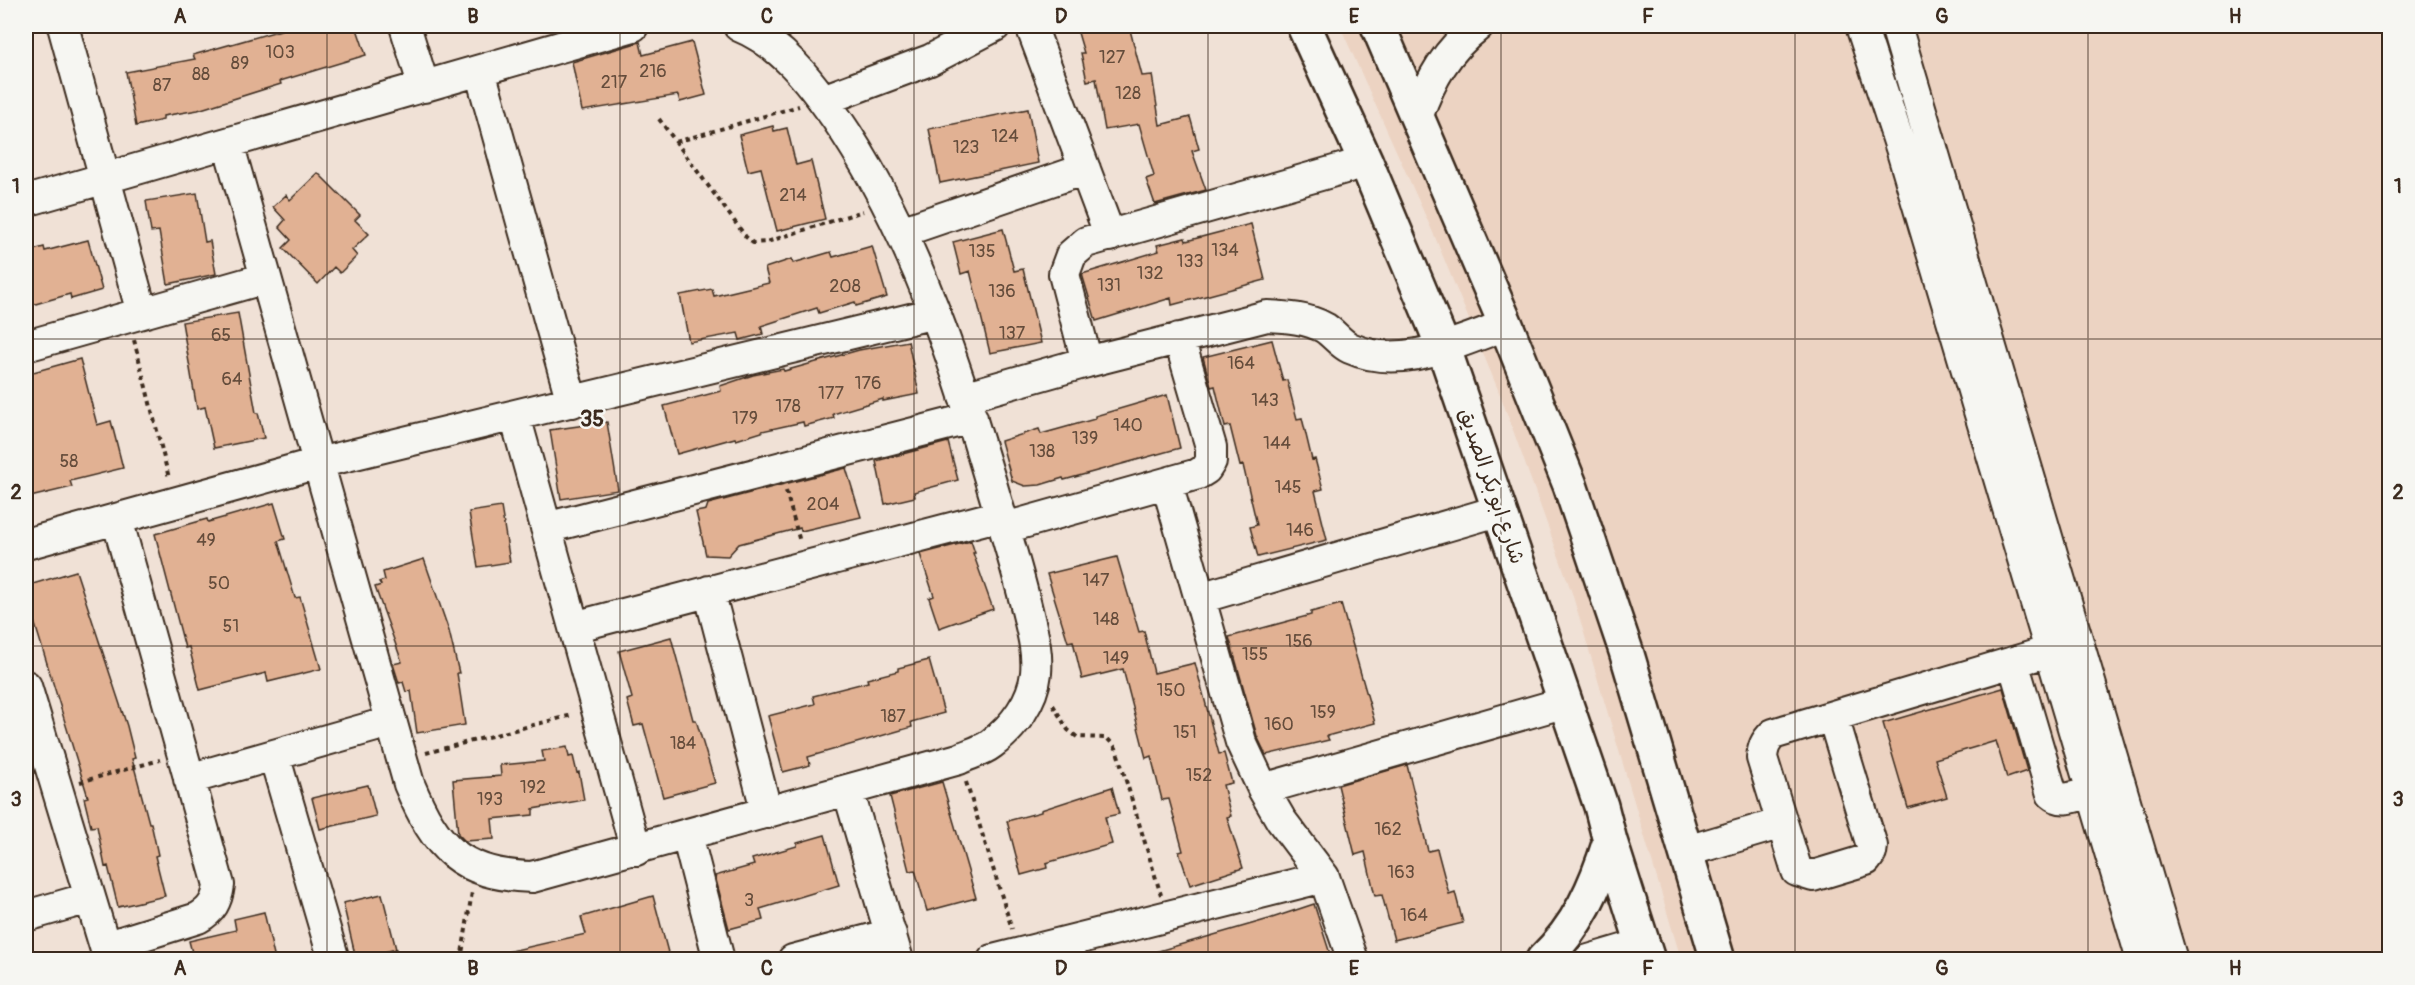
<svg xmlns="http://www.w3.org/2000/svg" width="2415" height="985" font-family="Pangolin,'Playpen Sans Arabic',sans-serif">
<rect width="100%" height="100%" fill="#f0e1d6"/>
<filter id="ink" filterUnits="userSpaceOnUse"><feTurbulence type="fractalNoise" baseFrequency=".0167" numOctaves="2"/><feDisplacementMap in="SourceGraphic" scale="12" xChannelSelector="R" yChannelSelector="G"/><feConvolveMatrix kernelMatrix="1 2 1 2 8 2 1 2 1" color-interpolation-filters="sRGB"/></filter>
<g filter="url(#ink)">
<path fill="#ecd3c2" d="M1340 26H2389V959H1681L1572 593 1501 397 1435 237Z"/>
<path fill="#e1b193" stroke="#3b2a1e" stroke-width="1.5" d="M280 26H356L366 55 280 81 281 84 198 110 163 116V120L136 126 126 72 195 59 193 55 281 30Z
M1076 26H1129L1142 76 1152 75 1160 125 1190 117 1199 149 1192 151 1206 190 1155 204 1146 179 1154 176 1139 124 1105 130 1096 79 1087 81 1081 53H1084Z
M640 42 643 55 692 42 706 95 680 102 678 95 582 111 572 62Z
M1028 109 1038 163 940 183 929 129Z
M773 126 774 131 787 128 796 165 811 161 825 219 777 231 761 168 748 171 739 135Z
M318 173 360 215 355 220 369 234 352 250 357 256 340 273 334 267 318 284 283 248 291 240 279 227 285 220 273 207 286 195 290 200Z
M197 193 205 242 210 241 216 274 168 284 159 231 151 232 146 201Z
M1251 224 1265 280 1172 305 1171 298 1096 321 1082 274 1159 251 1157 245 1185 238 1186 241Z
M1003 229 1014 271 1023 269 1041 343 990 353 970 271 961 274 953 242Z
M88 240 102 290 71 299 70 294 32 305 26 283V252L44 247 45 251Z
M872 246 887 297 856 306 855 302 819 313 817 308 761 326 763 334 740 340 738 333 689 342 680 295 712 289 714 296 769 283 765 268 792 259 793 263 831 252 833 257Z
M238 313 256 413H258L264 438 214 448 205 407 197 409 182 322Z
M1272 340 1283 381 1287 380 1297 419 1302 418 1312 460 1315 459 1323 489 1315 491 1327 540 1258 557 1250 527 1257 525 1243 465 1240 466 1230 426 1225 427 1215 386 1211 387 1203 357Z
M908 341 919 394 883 401V399L833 414 834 418 804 426 803 422 762 431V432L736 440 735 438 677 454 664 406 721 391 720 386 753 375 783 369 784 371 859 350Z
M80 359 97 425 111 421 123 468 70 481 72 487 26 498V374Z
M1167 395 1180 448 1064 480 1063 478 1040 485 1025 486 1012 481 1001 441 1039 429 1041 434 1095 419V416Z
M607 422 618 490 561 499 550 430Z
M948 442 958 480 914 492 915 497 885 504 876 461Z
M846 468 861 517 801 531 800 528 739 544 728 556 706 555 696 512 706 510 708 504Z
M274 503 285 539 278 541 295 598 300 597 321 669 268 682 266 673 200 690 189 647 185 648 155 534 207 519 208 522Z
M501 507 510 562 478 567 469 512Z
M971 541 975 553H973L993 609 939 628 929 598 934 596 920 554Z
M1117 557 1139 632 1144 631 1154 673 1195 663 1219 754 1224 753 1232 783 1223 785 1231 816 1227 817 1243 868 1190 885 1179 852 1183 851 1169 799 1162 800 1151 756 1146 758 1123 669 1082 679 1073 641 1068 642 1047 574Z
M424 559 449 631 459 673H457L465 725 417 733 411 691 406 692 403 682 399 683 393 664 402 662 375 587 381 585 379 582 385 580 383 572Z
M76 571 127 726 135 758 132 759 149 823H151L158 855 155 856 165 896 118 907 108 866 105 867 97 826 91 827 84 798 88 797 26 595V586Z
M1341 604 1375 723 1327 736 1329 740 1266 755 1257 736 1229 637 1311 615V612Z
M671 637 693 720H696L715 783 663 797 643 724 634 726 627 700 632 698 619 651Z
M929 660 944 713 911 722 912 727 808 757 810 765 783 772 768 716 815 704 813 696 868 682 867 679 898 671V668Z
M2003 688 2027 771 2007 778 1996 741 1935 759 1947 797 1908 808 1883 723Z
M567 747 569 757 573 756 577 773 579 772 584 800 533 809V815L492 819 494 839 465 841 458 834 453 780 501 776 500 765 544 761 542 751Z
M1407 765 1428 851 1437 849 1449 894 1455 892 1463 923 1394 940 1382 895 1375 896 1365 852 1355 855 1338 785Z
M942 782 976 898 927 911 915 870 909 871 890 796Z
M368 785 376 816 320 829 312 798Z
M1112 787 1119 814 1105 817 1112 844 1046 863 1047 868 1021 875 1007 821 1041 812V810Z
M825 835 839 885 760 909 763 920 729 929 715 876 754 865 752 859 797 846V843Z
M382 894 396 949 356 959 343 903Z
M653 896 670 960H503L502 953 586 934 581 917Z
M1314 904 1332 960H1141V956L1269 919Z
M264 912 275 960H194L189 941 236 930 234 919Z"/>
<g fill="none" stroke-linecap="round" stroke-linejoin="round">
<g stroke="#3b2a1e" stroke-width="34">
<path id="minor" d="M63 26 142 313
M405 26 424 87
M1031 26 1110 236
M1861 26 1901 148 2142 960
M1896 26 2172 960
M480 71 572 402
M823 100 930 60 995 26
M1418 115C1431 78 1447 50 1478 26
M228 143 409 784C436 848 460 875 532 877L959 759C969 754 982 751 991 744 1014 727 1033 701 1036 673 1038 651 1032 631 1027 610 1019 576 1009 543 999 510 959 374 917 236 836 118 810 81 781 43 739 26
M26 201 633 26
M901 232 1085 169
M26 346 266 278
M1087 362 1064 274 1071 255 1086 242 1366 162
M964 397 1087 362 1267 316C1287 317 1307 318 1325 328 1334 334 1341 344 1350 348 1401 371 1457 342 1506 325
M515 416 636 850
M1167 484 1241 742 1263 789 1281 820 1324 877 1353 960
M546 528 972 418
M1005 528 1198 474 1206 469 1211 461V447L1179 338
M26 544 318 463 935 313
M709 591 767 813
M1200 598 1501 510
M574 627 1001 515
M2013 662 2052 794C2063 804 2079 795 2092 791
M26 686 109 960
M1833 717 1872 846 1871 853 1866 860 1813 876 1797 871 1762 758C1763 747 1765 742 1773 734L2050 651
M274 755 334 960
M189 779 390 722
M1263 789 1566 702
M848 790 898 960
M687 835 719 960
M1687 851 1782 823
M26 916 89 898
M105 947 198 918C212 910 217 901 219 885L117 519
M793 960 891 934
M993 960 1324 877
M1589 960 1643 944"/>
</g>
<g stroke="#3b2a1e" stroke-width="38">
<path id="major" d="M1304 26 1366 162 1443 346 1601 806 1610 841 1648 960
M1378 26 1506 325 1570 485 1626 651 1718 960
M1543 960C1578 927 1596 886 1610 841"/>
</g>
<path stroke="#3b2a1e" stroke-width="4" stroke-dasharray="4.5 4.5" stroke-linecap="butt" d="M659 119 746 237 753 243 767 242 863 211
M676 142 799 106
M134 340 169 478
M786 491 800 542
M1053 705 1068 730 1077 737 1107 738 1116 748 1161 895
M426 753 572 715
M80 782 160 760
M966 782 1012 929
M461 960 472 892"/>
<use href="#minor" stroke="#f6f6f2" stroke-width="30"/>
<use href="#major" stroke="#f6f6f2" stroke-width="33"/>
</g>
</g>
<path fill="none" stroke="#3b2a1e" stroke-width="1.5" stroke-opacity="0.55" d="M327 26V960M620 26V960M914 26V960M1208 26V960M1501 26V960M1795 26V960M2088 26V960M26 339H2390M26 646H2390"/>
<g text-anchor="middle" stroke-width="5" stroke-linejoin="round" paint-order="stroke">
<g font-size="18" fill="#644c3b">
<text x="280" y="58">103</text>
<text x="1112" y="63">127</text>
<text x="240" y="69">89</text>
<text x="653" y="77">216</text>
<text x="201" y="80">88</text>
<text x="614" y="88">217</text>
<text x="162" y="91">87</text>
<text x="1128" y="99">128</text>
<text x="1005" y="142">124</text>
<text x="966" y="153">123</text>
<text x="793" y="201">214</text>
<text x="1225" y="256">134</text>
<text x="982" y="257">135</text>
<text x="1190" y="267">133</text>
<text x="1150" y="279">132</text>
<text x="1109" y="291">131</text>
<text x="845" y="292">208</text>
<text x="1002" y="297">136</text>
<text x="1012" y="339">137</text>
<text x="221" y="341">65</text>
<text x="1241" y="369">164</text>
<text x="232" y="385">64</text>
<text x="868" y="389">176</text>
<text x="831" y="399">177</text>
<text x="1265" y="406">143</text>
<text x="788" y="412">178</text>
<text x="745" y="424">179</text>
<text x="1128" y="431">140</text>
<text x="1085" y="444">139</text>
<text x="1277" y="449">144</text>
<text x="1042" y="457">138</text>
<text x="69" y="467">58</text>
<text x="1288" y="493">145</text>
<text x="823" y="510">204</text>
<text x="1300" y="536">146</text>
<text x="206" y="546">49</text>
<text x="1096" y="586">147</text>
<text x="219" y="589">50</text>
<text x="1106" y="625">148</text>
<text x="231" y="632">51</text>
<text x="1299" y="647">156</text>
<text x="1255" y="660">155</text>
<text x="1116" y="664">149</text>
<text x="1171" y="696">150</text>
<text x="1323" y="718">159</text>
<text x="893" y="722">187</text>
<text x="1279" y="730">160</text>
<text x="1185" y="738">151</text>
<text x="683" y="749">184</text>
<text x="1199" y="781">152</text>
<text x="533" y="793">192</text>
<text x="490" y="805">193</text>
<text x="1388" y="835">162</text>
<text x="1401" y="878">163</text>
<text x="749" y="906">3</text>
<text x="1414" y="921">164</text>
</g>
<g font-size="21" fill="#3b2a1e" stroke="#f6f6f2">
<text transform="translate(1492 486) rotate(71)" y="7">شارع ابو بكر الصديق</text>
</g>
<g font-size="22" font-weight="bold" fill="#3b2a1e" stroke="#f6f6f2">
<text x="592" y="426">35</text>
</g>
</g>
<rect width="2415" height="985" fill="none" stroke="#f6f6f2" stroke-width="66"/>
<rect x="33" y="33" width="2349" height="919" fill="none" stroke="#3b2a1e" stroke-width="2"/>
<g font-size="20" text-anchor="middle" font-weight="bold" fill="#3b2a1e">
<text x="180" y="23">A</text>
<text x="473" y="23">B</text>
<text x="767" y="23">C</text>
<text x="1061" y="23">D</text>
<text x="1354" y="23">E</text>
<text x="1648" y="23">F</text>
<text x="1942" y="23">G</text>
<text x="2235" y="23">H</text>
<text x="16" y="193">1</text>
<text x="2398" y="193">1</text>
<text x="16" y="499">2</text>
<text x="2398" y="499">2</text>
<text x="16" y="806">3</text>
<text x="2398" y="806">3</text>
<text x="180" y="975">A</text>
<text x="473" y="975">B</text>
<text x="767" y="975">C</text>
<text x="1061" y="975">D</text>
<text x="1354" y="975">E</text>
<text x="1648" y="975">F</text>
<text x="1942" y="975">G</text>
<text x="2235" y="975">H</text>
</g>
</svg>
